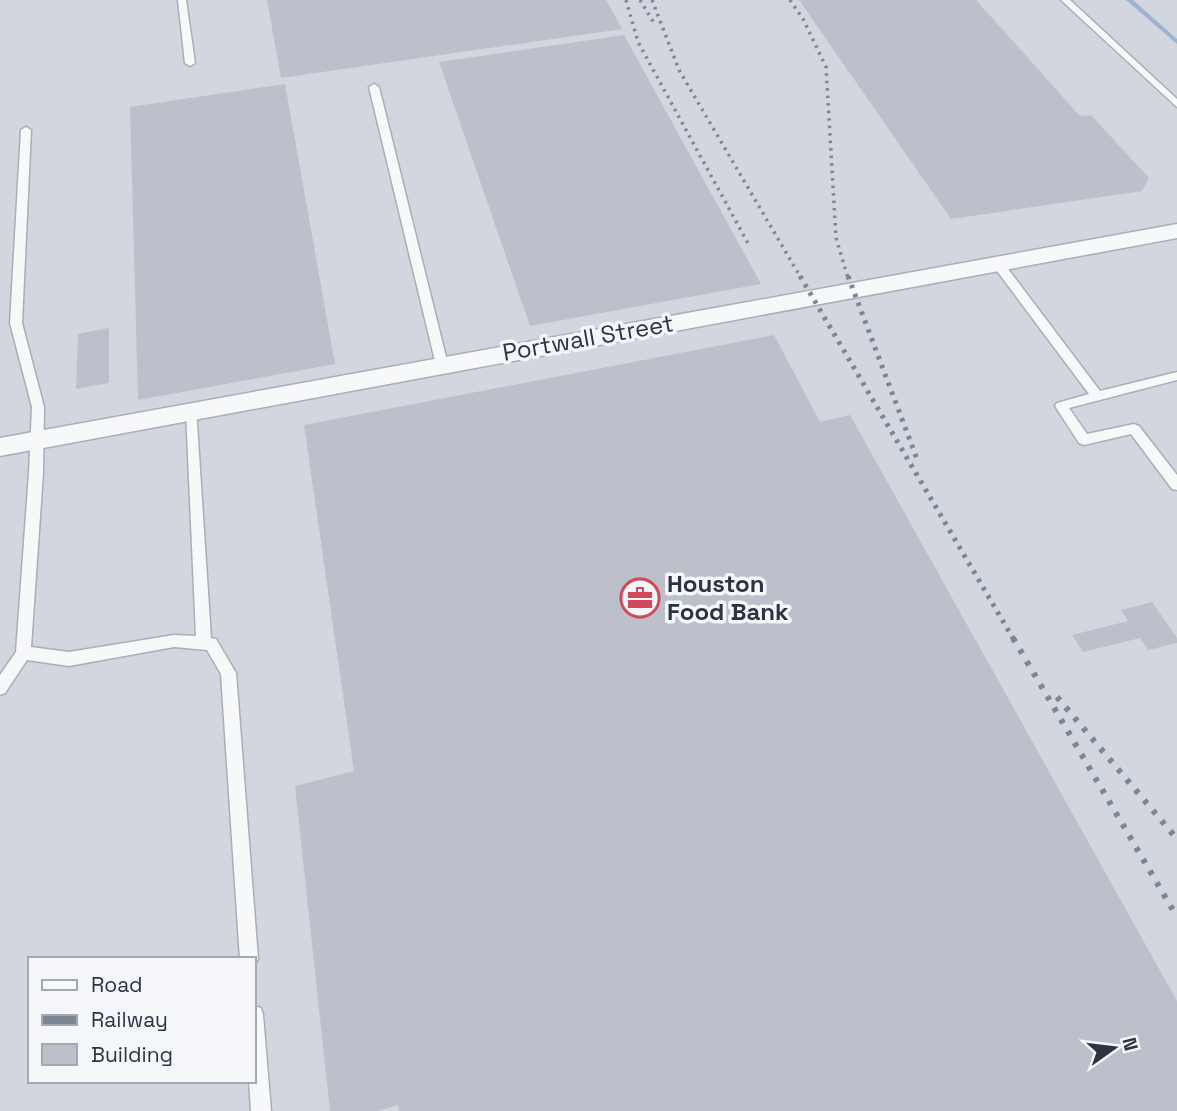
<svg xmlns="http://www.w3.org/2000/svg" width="1177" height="1111" font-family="'Space Grotesk',sans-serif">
<rect width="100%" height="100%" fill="#e4e7ec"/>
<path fill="#d2d6de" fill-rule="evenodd" d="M0 0H1177V1111H0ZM30 959H254V1081H30Z"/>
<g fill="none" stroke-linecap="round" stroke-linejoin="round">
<path fill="#9fb4cc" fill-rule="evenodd" d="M1126 0H1133L1177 39V44Z"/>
</g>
<path fill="#bbc0ca" d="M267 0H606L622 29 281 78Z
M799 0H976L1080 116 1091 115 1149 178 1142 191 951 219Z
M624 35 761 284 530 326 439 62Z
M285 84 335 364 138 400 130 107Z
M109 328V383L76 389 78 334Z
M774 335 820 422 850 415 1177 1001V1111H399L398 1105 377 1111H330L295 786 354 771 304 425Z
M1152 602 1177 638V643L1148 650 1140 638 1083 652 1072 635 1128 621 1121 610Z"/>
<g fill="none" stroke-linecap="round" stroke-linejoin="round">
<g stroke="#a9aeb7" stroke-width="3">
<path id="lane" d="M178 0H186L195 63 190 66 185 63Z
M1061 0H1070L1177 99V107Z
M374 84 379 87 448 365 442 369 436 365 369 87Z
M26 127 31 130 22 323 44 407 43 473 31 647 69 652 174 635 196 636 186 411 192 406 196 408 211 638 216 639 236 673 258 959 254 966V959H240L221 674 207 650 174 647 69 666 27 660 5 693 0 695V675L16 652 29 473 32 407 10 323 21 130Z
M998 260 1002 261 1100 391 1177 372V380L1069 408 1087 434 1134 424 1139 426 1177 475V490L1172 489 1131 434 1084 445 1079 443 1055 406 1057 403 1089 394 994 267 992 264Z
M254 1006 261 1008 263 1015 271 1111H251L249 1081H254Z"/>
</g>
<g stroke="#a9aeb7" stroke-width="3">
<path id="street" d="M1177 224V238L0 456V438Z"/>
</g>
<use href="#lane" fill="#f7f8fa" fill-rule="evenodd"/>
<use href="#street" fill="#f7f8fa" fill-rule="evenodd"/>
<path stroke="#7d8696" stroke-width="3.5" stroke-dasharray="2.5 5" stroke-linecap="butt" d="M626 0 638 42 750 247
M640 0 654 23
M652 0 679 70 801 278
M790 0 803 19 826 67 836 238 848 278"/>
<path stroke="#7d8696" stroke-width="5" stroke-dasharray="3.5 6" stroke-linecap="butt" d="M800 276 1014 640
M848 276 917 459"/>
<path stroke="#7d8696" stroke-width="6" stroke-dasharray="4.5 9" stroke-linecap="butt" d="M1013 638 1177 917
M1057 697 1177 839"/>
</g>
<defs>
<g id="office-ring" transform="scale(2.0125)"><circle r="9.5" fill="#f4f6f9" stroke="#d1495b" stroke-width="1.5"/><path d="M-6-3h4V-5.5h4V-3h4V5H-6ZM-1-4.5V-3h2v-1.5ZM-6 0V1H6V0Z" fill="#d1495b"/></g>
</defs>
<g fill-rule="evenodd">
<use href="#office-ring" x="640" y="598"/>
</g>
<g text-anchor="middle" stroke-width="7" stroke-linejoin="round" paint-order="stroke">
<g font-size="24" fill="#2b3445" stroke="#f4f6f9">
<text transform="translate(588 338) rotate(-10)" y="8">Portwall Street</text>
</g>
<g font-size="24" font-weight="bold" fill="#2b3445" stroke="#f4f6f9" text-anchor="start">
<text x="667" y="592">Houston<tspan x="667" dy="28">Food Bank</tspan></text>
</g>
</g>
<rect x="28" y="957" width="228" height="126" fill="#f4f6f9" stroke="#a4a8b1" stroke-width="2"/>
<rect x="42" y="980" width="35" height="10" fill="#f7f8fa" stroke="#a4a8b1" stroke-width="2"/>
<text x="91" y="992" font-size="21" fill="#2b3445">Road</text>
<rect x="42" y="1015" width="35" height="10" fill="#7d8696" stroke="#a4a8b1" stroke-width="2"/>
<text x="91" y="1027" font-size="21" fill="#2b3445">Railway</text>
<rect x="42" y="1044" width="35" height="21" fill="#bbc0ca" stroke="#a4a8b1" stroke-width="2"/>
<text x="91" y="1062" font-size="21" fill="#2b3445">Building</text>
<g transform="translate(1114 1048) rotate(76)" stroke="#f4f6f9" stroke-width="5" paint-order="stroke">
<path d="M0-5L12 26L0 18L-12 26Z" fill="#2b3445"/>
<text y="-10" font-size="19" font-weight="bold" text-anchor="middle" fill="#2b3445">N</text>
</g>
</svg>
